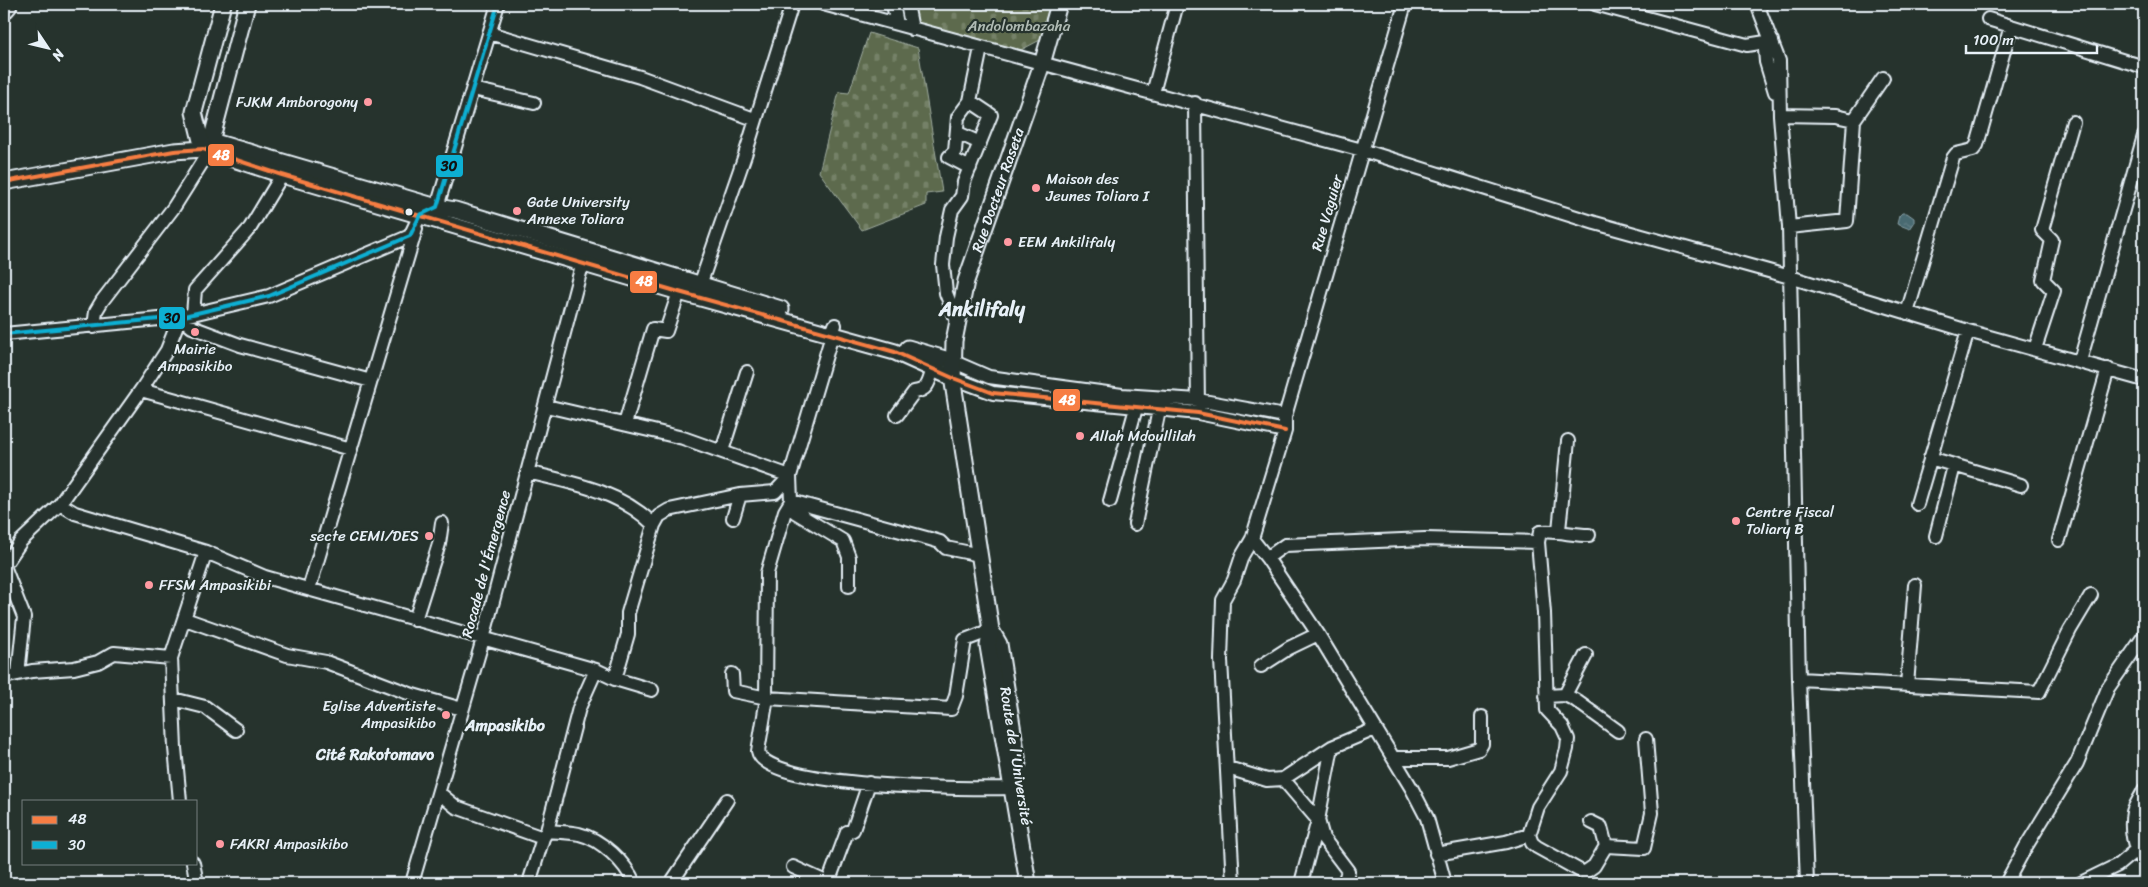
<svg xmlns="http://www.w3.org/2000/svg" width="2148" height="887" font-family="Sriracha,sans-serif">
<defs>
<pattern id="cemetery-stones" width="16" height="16" patternUnits="userSpaceOnUse" patternTransform="scale(1.25)"><rect width="16" height="16" fill="#5d6b4d"/><path d="M2 7V4a2 2 0 0 1 4 0v3zM10 15v-3a2 2 0 0 1 4 0v3z" fill="#748167"/></pattern>
<pattern id="water-ripples" width="26" height="14" patternUnits="userSpaceOnUse" patternTransform="scale(1.25)"><rect width="26" height="14" fill="#4a6a71"/><path d="M2 4q2-2 4 0t4 0M15 11q2-2 4 0t4 0" fill="none" stroke="#648086"/></pattern>
</defs>
<rect width="100%" height="100%" fill="#26332d"/>
<filter id="ink" filterUnits="userSpaceOnUse"><feTurbulence type="fractalNoise" baseFrequency=".02" numOctaves="2"/><feDisplacementMap in="SourceGraphic" scale="10" xChannelSelector="R" yChannelSelector="G"/><feConvolveMatrix kernelMatrix="1 2 1 2 8 2 1 2 1" color-interpolation-filters="sRGB"/></filter>
<g filter="url(#ink)">
<path fill="#3b403a" d="M840 4H884L881 15Z"/>
<path fill="url(#cemetery-stones)" stroke="#a2aea2" d="M909 4H1050L1040 40 1021 50 912 21Z
M869 33 918 48 942 192 926 194V205L862 230 819 172 839 92 849 93Z"/>
<path fill="url(#water-ripples)" stroke="#89a0a7" d="M1902 213H1907L1914 218V223L1910 229 1897 224 1899 216Z"/>
<g fill="none" stroke-linecap="round" stroke-linejoin="round">
<g stroke="#e8f1f8" stroke-width="16">
<path id="minor" d="M823 4 1362 150 1595 223 1790 277 1968 331 2144 380
M893 4 897 24
M907 4 912 29
M1595 4 1747 45 1772 41
M1757 4 1779 61 1780 115 1789 227 1799 679 1807 883
M4 14 10 7
M1988 19 2144 67
M489 33 640 77 754 119
M1772 41 1765 50 1766 62 1775 92
M473 89 534 103
M1153 93 1177 4
M1195 103 1198 408
M1780 115 1835 116 1854 120
M958 133 980 143
M970 168 949 157 955 151 958 117 970 101 981 48
M1789 227 1847 221 1854 120 1883 78
M700 285 745 155 792 4
M1907 313 1953 158 1956 154 1973 150 1977 145 2011 26
M193 314 195 290 250 228 282 175
M957 321 946 293 943 265 946 237 952 210 962 196 964 182 991 115 970 101
M94 327 96 311 102 301 174 207 208 153
M4 334 180 317 269 296 410 236 420 215 437 207 498 4
M2035 349 2054 291 2043 280 2052 240 2042 230 2073 122
M952 361 989 377 1122 395 1198 400 1285 416
M2080 361 2144 136
M953 378 993 393 1198 413 1285 431
M141 390 351 449
M546 406 683 438 790 476
M897 415 914 392C929 390 929 381 933 368
M625 424 653 329 666 331 679 292
M722 451 747 372
M1930 458 2021 485
M527 472C573 483 620 491 654 525
M791 501 930 539 940 542 946 548 980 555
M1110 501 1136 408
M797 503 795 512 843 541 849 557V586
M60 504 75 513 206 552 265 577 596 670 615 679 652 690
M1917 504 1968 331
M733 518 740 495
M1135 524 1159 410
M1559 530 1568 441
M1589 535C1571 535 1557 530 1540 532L1538 542 1544 613 1547 710 1562 726 1568 739 1567 749 1561 771 1538 807 1529 835 1532 843 1537 847 1584 873 1594 866 1606 846 1601 827 1591 822
M1936 536 1954 466
M1252 539 1267 558 1318 634 1412 789 1427 818 1445 883
M2059 540 2108 369
M1267 558 1285 545 1425 539 1538 542
M309 589 416 229
M185 619 287 655 326 662 413 695 462 709
M415 620 439 544 442 523
M1261 666 1289 648 1318 634
M18 674 24 617 4 566 21 541 60 504 141 390 167 350 180 317 192 327 240 345 371 381
M732 674 733 691 767 698 951 709 956 696 965 640 991 630
M4 677 32 671 74 668 98 662 114 653 171 658
M615 679 628 634V613L654 525 659 516 669 510 740 495 775 492 790 476
M1799 679 2039 692 2070 630 2091 595
M1907 685 1915 585
M1565 695 1586 655
M1546 696 1565 695 1575 700 1618 731
M766 698 767 573 785 511 791 501 790 476 835 325
M767 698 758 751C764 789 975 789 1011 788
M173 699 205 707 236 730
M1393 758H1448L1479 749 1482 744V717
M1228 768 1267 780 1283 779 1332 747 1375 729
M1283 779 1318 820 1323 838 1348 871 1346 877 1349 883
M2144 790C2141 797 2135 805 2133 812 2130 827 2133 851 2144 862
M439 793 456 807 543 838 547 831C557 832 568 832 579 834 601 839 626 863 634 883
M180 801 175 748 171 658 206 552
M547 831 579 708 596 670
M1606 846 1644 848 1652 813 1646 739
M1436 854 1506 842 1529 835
M193 863 197 883
M793 867 828 883 847 832 853 830 869 783
M412 883 483 639 585 254
M529 883 543 838
M671 883 727 800
M1233 883 1221 660 1223 600 1234 580 1242 556 1252 539 1285 431V416L1405 4
M1301 883 1318 820 1332 747
M2006 883 2025 848 2077 763 2108 688 2144 636
M2081 883 2118 865 2137 849"/>
</g>
<g stroke="#e8f1f8" stroke-width="19">
<g id="major">
<path d="M211 141 437 207 455 210 781 309"/>
<path d="M204 148 211 141 247 4"/>
<path d="M203 149 194 112 223 4"/>
<path d="M4 182 174 151 203 149 282 175 679 292 895 352 953 378"/>
<path d="M908 348 952 361"/>
<path d="M991 630 999 644 1018 763"/>
<path id="s1" d="M1028 883 988 646 991 630 953 383 954 341 966 281 1042 64 1059 4"/>
</g>
</g>
<use href="#minor" stroke="#26332d" stroke-width="12"/>
<use href="#major" stroke="#26332d" stroke-width="15"/>
<g stroke="#26332d" stroke-width="8">
<path id="bus-1" d="M4 182 174 151 203 149 282 175 679 292 895 352 953 378 993 393 1198 413 1285 431"/>
</g>
<g stroke="#26332d" stroke-width="8">
<path id="bus-2" d="M4 334 180 317 269 296 410 236 420 215 437 207 498 4"/>
</g>
<use href="#bus-1" stroke="#f77d43" stroke-width="4"/>
<use href="#bus-2" stroke="#0dafd3" stroke-width="4"/>
</g>
</g>
<g fill="#ff9aa2" stroke="#26332d" stroke-width="2">
<circle cx="368" cy="102" r="5"/>
<circle cx="1036" cy="188" r="5"/>
<circle cx="517" cy="211" r="5"/>
<circle cx="1008" cy="242" r="5"/>
<circle cx="195" cy="332" r="5"/>
<circle cx="1080" cy="436" r="5"/>
<circle cx="1736" cy="521" r="5"/>
<circle cx="429" cy="536" r="5"/>
<circle cx="149" cy="585" r="5"/>
<circle cx="446" cy="715" r="5"/>
<circle cx="220" cy="844" r="5"/>
</g>
<circle fill="#e8f1f8" stroke="#26332d" stroke-width="2" cx="409" cy="212" r="4.5"/>
<g text-anchor="middle" stroke-width="4.5" stroke-linejoin="round" paint-order="stroke">
<g font-size="15" fill="#b0bbb4" stroke="#26332d">
<text x="1019" y="31">Andolombazaha</text>
</g>
<g font-size="15" fill="#e8f1f8" stroke="#26332d" text-anchor="start">
<text x="358" y="107" text-anchor="end">FJKM Amborogony</text>
<text x="1046" y="184">Maison des<tspan x="1046" dy="17">Jeunes Toliara I</tspan></text>
<text x="527" y="207">Gate University<tspan x="527" dy="17">Annexe Toliara</tspan></text>
<text x="1018" y="247">EEM Ankilifaly</text>
<text x="195" y="354" text-anchor="middle">Mairie<tspan x="195" dy="17">Ampasikibo</tspan></text>
<text x="1090" y="441">Allah Mdoullilah</text>
<text x="1746" y="517">Centre Fiscal<tspan x="1746" dy="17">Toliary B</tspan></text>
<text x="419" y="541" text-anchor="end">secte CEMI/DES</text>
<text x="159" y="590">FFSM Ampasikibi</text>
<text x="436" y="711" text-anchor="end">Eglise Adventiste<tspan x="436" dy="17">Ampasikibo</tspan></text>
<text x="230" y="849">FAKRI Ampasikibo</text>
</g>
<g font-size="15" fill="#e8f1f8" stroke="#26332d">
<text dy="5" stroke="none"><textPath href="#s1" startOffset="706">Rue Docteur Raseta</textPath></text>
<text transform="translate(1327 213) rotate(-74)" y="5">Rue Vaguier</text>
<text transform="translate(486 564) rotate(-75)" y="5">Rocade de l'Émergence</text>
<text transform="translate(1016 756) rotate(81)" y="5">Route de l'Université</text>
</g>
<g font-size="16" font-weight="bold" fill="#e8f1f8" stroke="#26332d">
<text x="505" y="731">Ampasikibo</text>
<text x="375" y="760">Cité Rakotomavo</text>
</g>
<g font-size="20" font-weight="bold" fill="#e8f1f8" stroke="#26332d">
<text x="982" y="316">Ankilifaly</text>
</g>
</g>
<g stroke="#26332d" stroke-width="2">
<rect x="207" y="143" width="28" height="24" rx="5" fill="#f77d43"/>
<rect x="435" y="154" width="29" height="24" rx="5" fill="#0dafd3"/>
<rect x="629" y="270" width="29" height="24" rx="5" fill="#f77d43"/>
<rect x="158" y="306" width="28" height="24" rx="5" fill="#0dafd3"/>
<rect x="1052" y="388" width="29" height="24" rx="5" fill="#f77d43"/>
</g>
<g font-size="14" text-anchor="middle" font-weight="bold" fill="#fff">
<text x="221" y="160">48</text>
<text x="644" y="286">48</text>
<text x="1067" y="405">48</text>
</g>
<g font-size="14" text-anchor="middle" font-weight="bold" fill="#111">
<text x="449" y="171">30</text>
<text x="172" y="323">30</text>
</g>
<rect width="2148" height="887" fill="none" stroke="#26332d" stroke-width="20"/>
<rect x="10" y="10" width="2128" height="867" fill="none" stroke="#e8f1f8" stroke-width="2" filter="url(#ink)"/>
<rect x="22" y="800" width="175" height="65" fill="#26332d" stroke="#747f7e"/>
<rect x="32" y="816" width="25" height="8" fill="#f77d43" stroke="#747f7e"/>
<text x="68" y="824" font-size="15" fill="#e8f1f8">48</text>
<rect x="32" y="841" width="25" height="8" fill="#0dafd3" stroke="#747f7e"/>
<text x="68" y="850" font-size="15" fill="#e8f1f8">30</text>
<g transform="translate(48 48) rotate(125)" stroke="#26332d" stroke-width="4" paint-order="stroke">
<path d="M0-4L9 19L0 12L-9 19Z" fill="#e8f1f8"/>
<text y="-8" font-size="14" font-weight="bold" text-anchor="middle" fill="#e8f1f8">N</text>
</g>
<path d="M1966 45v8h131v-8" fill="none" stroke="#e8f1f8" stroke-width="2.5"/>
<text x="1973" y="45" font-size="15" fill="#e8f1f8" stroke="#26332d" stroke-width="4" paint-order="stroke">100 m</text>
</svg>
